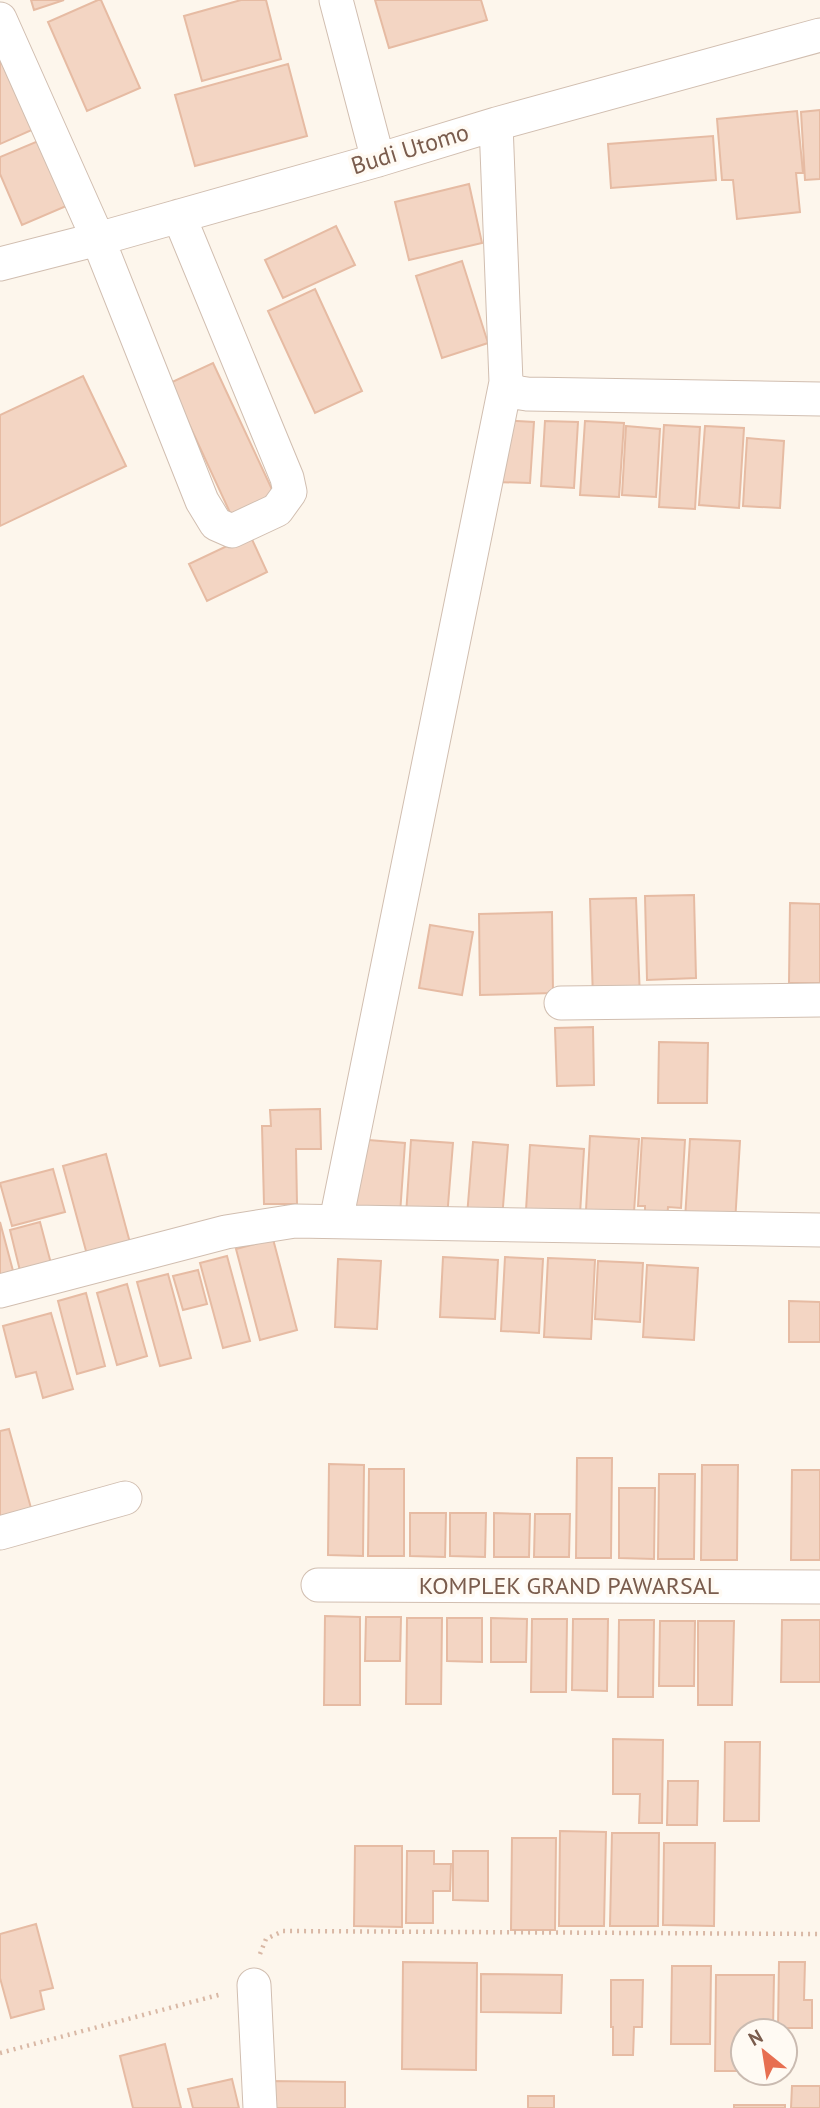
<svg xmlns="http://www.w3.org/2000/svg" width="820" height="2108" font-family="'PT Sans',sans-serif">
<rect width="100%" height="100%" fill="#fdf6ec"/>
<path fill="#f3d5c3" stroke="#e6bba3" stroke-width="2" d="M31 0H64L34 10Z
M98 0H101L140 88 87 111 48 22Z
M241 0H266L281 59 202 81 184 16Z
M375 0H481L487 20 389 48Z
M0 55 34 129 0 144Z
M288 64 307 136 195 166 175 95Z
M820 110V179L805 180 801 112Z
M797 111 803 173H796L800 212 737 219 733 180H722L717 119Z
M713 136 716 180 611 188 608 144Z
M43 139 71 204 22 225 0 174V157Z
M469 184 482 243 409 260 395 202Z
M336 226 355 265 283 298 265 260Z
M462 261 488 343 442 358 416 276Z
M315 289 362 391 315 413 268 311Z
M213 363 276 498 233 519 170 383Z
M83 376 126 466 0 526V415Z
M500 420 534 422 530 483 496 482Z
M545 421 578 422 574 488 541 486Z
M585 421 624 423 619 497 580 495Z
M664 425 700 427 695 509 659 507Z
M626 426 660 429 656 497 622 495Z
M705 426 744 428 739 508 699 505Z
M747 438 784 441 780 508 743 506Z
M250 535 267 572 207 601 189 564Z
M694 895 696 978 647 980 645 896Z
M636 898 640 998 593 1000 590 899Z
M790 903 820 904V983H789Z
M552 912 553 993 480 995 479 914Z
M430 925 473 932 462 995 419 988Z
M593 1027 594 1085 557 1086 555 1028Z
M659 1042 708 1043 707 1103H658Z
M320 1109 321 1149H296L297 1204H264L262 1126H271L270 1110Z
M590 1136 639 1139 634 1212 586 1210Z
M642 1138 685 1140 681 1208 668 1207 667 1221 645 1220V1206H638Z
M356 1139 405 1143 400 1214 351 1210Z
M690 1139 740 1141 735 1223 685 1219Z
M411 1140 453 1143 447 1218 406 1215Z
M473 1142 508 1145 502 1219 467 1216Z
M530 1145 584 1149 580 1214 526 1210Z
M106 1154 132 1250 89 1262 63 1166Z
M53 1169 65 1212 12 1226 0 1183Z
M0 1222 16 1282 0 1286Z
M40 1222 53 1271 22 1279 10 1230Z
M273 1239 297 1330 260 1340 236 1249Z
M227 1256 250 1341 223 1348 200 1263Z
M443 1257 498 1260 495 1319 440 1317Z
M505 1257 543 1259 539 1333 501 1331Z
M548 1258 595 1260 591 1339 544 1337Z
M338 1259 381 1261 377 1329 335 1327Z
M598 1261 643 1263 640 1322 595 1319Z
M647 1265 698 1268 694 1340 643 1337Z
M198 1270 207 1304 183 1310 173 1276Z
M168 1274 191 1358 160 1366 137 1282Z
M127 1284 147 1356 117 1365 97 1293Z
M86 1293 105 1366 77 1374 58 1301Z
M789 1301 820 1302V1342H789Z
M51 1313 73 1389 43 1398 36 1372 16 1377 3 1326Z
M9 1429 31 1508 0 1517V1431Z
M577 1458H612L611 1558H576Z
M329 1464 364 1465 363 1556 328 1555Z
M702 1465H738L737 1560H701Z
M369 1469H404V1556H368Z
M792 1470H820V1560H791Z
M659 1474H695L694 1559H658Z
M619 1488H655L654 1559 619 1558Z
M410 1513H446L445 1557 410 1556Z
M450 1513H486L485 1557 450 1556Z
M494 1513 530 1514 529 1557H494Z
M535 1514H570L569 1557H534Z
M325 1616 360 1617V1705H324Z
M366 1617H401L400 1661H365Z
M407 1618H442L441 1704H406Z
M447 1618H482V1662L447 1661Z
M491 1618 527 1619 526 1662H491Z
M532 1619H567L566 1692H531Z
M573 1619H608L607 1691 572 1690Z
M619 1620H654L653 1697H618Z
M782 1620H820V1682H781Z
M660 1621H695L694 1686H659Z
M698 1621H734L732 1705H698Z
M613 1739 663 1740 662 1823H639L640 1794H613Z
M725 1742H760L759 1821H724Z
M668 1781H698L697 1825H667Z
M560 1831 606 1832 604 1926H559Z
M612 1833H659L658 1926H610Z
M512 1838H556L555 1930H511Z
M664 1843H715L714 1926 663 1925Z
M355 1846H402V1927L354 1926Z
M407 1851H434V1864H451L450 1891H433V1923H406Z
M453 1851H488V1901L453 1900Z
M36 1924 53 1988 40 1991 44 2009 11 2018 0 1978V1934Z
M403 1962 477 1963 476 2070 402 2069Z
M779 1962H805L804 2000H812V2028H778Z
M672 1966H711L710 2044H671Z
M481 1974 562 1975 561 2013 481 2012Z
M716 1975H774L773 2031H743V2071H715Z
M611 1980H643L642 2027H634L633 2055H613V2027H611Z
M165 2044 181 2108H133L120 2056Z
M232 2079 239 2108H193L188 2089Z
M270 2081 345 2082V2108H270Z
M792 2086H820V2108H791Z
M528 2096H554V2108H528Z
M734 2105H785V2108H734Z"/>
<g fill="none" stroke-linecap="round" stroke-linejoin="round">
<g stroke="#d1beb0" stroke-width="35">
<path id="minor" d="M336 0 378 160
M0 19 98 239 202 501 216 524 232 531 277 510 290 492 287 478 179 216
M496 124 506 382 514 392 527 394 820 399
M0 264 98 239 378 160 496 124 820 35
M561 1003 820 1000
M336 1221 506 382
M0 1291 226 1232 295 1221 820 1230
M0 1533 125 1498
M318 1585 820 1587
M254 1985 260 2108"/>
</g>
<path stroke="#d9b8a5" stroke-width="4.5" stroke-dasharray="2 5" stroke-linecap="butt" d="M260 1954 266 1939 283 1931 820 1934
M0 2053 222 1994"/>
<use href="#minor" stroke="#fff" stroke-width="33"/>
</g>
<g text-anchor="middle" stroke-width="7" stroke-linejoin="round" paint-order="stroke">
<g font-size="24" fill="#7a5c4d" stroke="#fffaf3">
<text transform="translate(410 149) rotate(-17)" y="8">Budi Utomo</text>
<text x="569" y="1594">KOMPLEK GRAND PAWARSAL</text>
</g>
</g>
<g transform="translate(764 2052) rotate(330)"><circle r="33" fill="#fffaf3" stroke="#cabbb1" stroke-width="2"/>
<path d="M0-5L12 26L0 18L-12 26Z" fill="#e76f51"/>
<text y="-10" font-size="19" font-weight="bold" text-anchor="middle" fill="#7a5c4d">N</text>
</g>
</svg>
